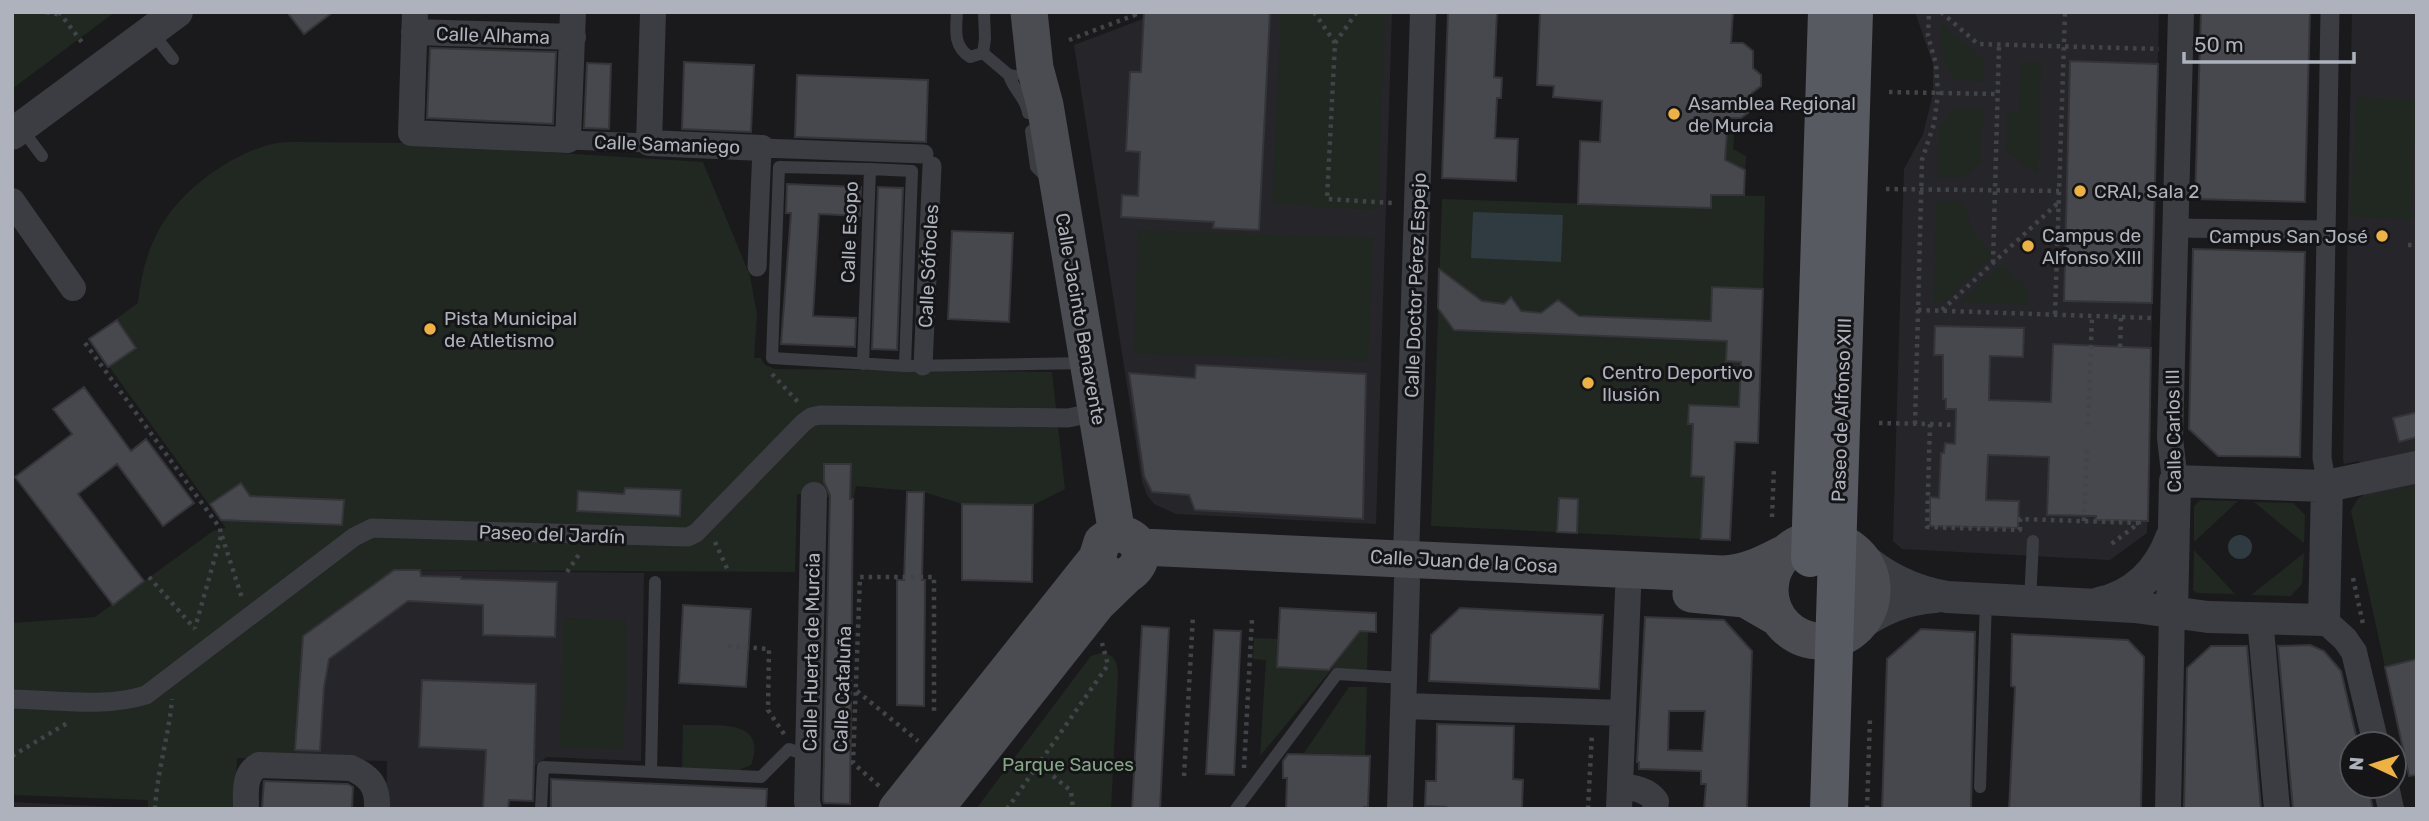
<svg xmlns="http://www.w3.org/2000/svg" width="2429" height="821" font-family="Rubik,sans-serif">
<rect width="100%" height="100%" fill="#1a1a1d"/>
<path fill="#26262a" d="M1144 12H1392L1376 524 1176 514 1154 504 1147 495 1142 482 1074 45 1143 19Z
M1915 12H2159L2147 533 2110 560 1902 549 1893 541 1904 169 1923 134 1933 94V64Z
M2352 12H2417V591L2351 511 2358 499 2366 493 2359 461 2344 464 2343 459Z
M394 570 644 573 641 761 547 757 524 773 523 801 509 800 508 809H386L387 761 295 759 303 636Z
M12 802 139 808V809H12Z"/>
<path fill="#202821" d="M12 12H115L12 89Z
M1281 12H1385L1378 210 1272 204Z
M1941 23 1985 61 1983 81 1954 80 1941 55Z
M2021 62H2041L2038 175 2006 151 2007 111H2019Z
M2356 97 2416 100 2411 219 2351 217Z
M1951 109 1983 110 1981 161 1963 178H1937L1938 131Z
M1728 125H1735L1733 149 1746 156 1745 170 1725 160Z
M299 142 402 143 703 162 750 276 757 315 754 358H761L765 365 775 369 1052 372 1065 489 1033 505 962 504 924 492 856 486 853 499C834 499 816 495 797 494L795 572 394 570 303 636 295 759 237 758 235 809H148V800L12 795V623L95 617 213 531 226 528 89 339 138 303C141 273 149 242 167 217 190 184 233 154 272 144 281 142 291 142 299 142Z
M1711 195 1765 196 1763 289 1712 287 1710 340 1727 341 1741 362 1739 413 1706 406 1689 405 1688 424H1693L1691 476 1704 477 1701 539 1431 526 1442 199 1711 208Z
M1936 201H1962L1974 233 1992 256 1944 302 1934 301Z
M1138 230 1373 238 1368 361 1134 353Z
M2001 265 2028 290 2027 305 1960 302Z
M2417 485V659L2385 667 2351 511 2358 499Z
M2200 500 2238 501 2194 542V506Z
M2254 502 2293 503 2305 515 2304 543Z
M2194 550 2235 594 2197 593 2193 590Z
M2304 553 2302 584 2291 596 2251 595Z
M563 618 626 619 624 749 560 748Z
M1359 632H1368L1367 671 1331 670 1260 756 1266 660 1253 659 1254 638 1279 639 1277 667 1331 670Z
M1101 653C1114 654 1117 661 1118 673L1111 809H976L1091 656Z
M1349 687H1367L1365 755 1304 753Z
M683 725C714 726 769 717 751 765L736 771 682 769Z"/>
<path fill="#303a41" d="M1473 212 1563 215 1561 262 1471 258Z
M2228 547a12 12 0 1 1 24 0a12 12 0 1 1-24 0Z"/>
<path fill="#47484d" stroke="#343439" stroke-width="2" fill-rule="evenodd" d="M287 12H333L304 34Z
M1144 12H1270L1259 230 1213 228 1214 222 1121 217 1122 195 1138 196 1140 152 1126 151 1130 72H1141Z
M1448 12H1497L1494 77 1502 78 1501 98H1497L1495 138 1518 139 1516 181 1442 178Z
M1540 12H1733L1731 43H1743L1753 51V68L1761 75V86L1752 93V110L1741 118H1728L1725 160 1745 170 1744 195H1711V208L1578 204 1580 141 1600 142 1602 101 1553 97 1554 86 1537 85Z
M2201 12H2310L2305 202 2195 199Z
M430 48 556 52 553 124 427 118Z
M2070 61 2158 64 2152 303 2064 301Z
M684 62 754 65 751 132 682 129Z
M587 63 611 64 609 129 584 128Z
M797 75 928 80 926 142 795 137Z
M787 184 861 187 860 216 819 214 813 316 856 318 855 347 781 344 791 213H786Z
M878 187 903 188 897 350 872 349Z
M952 231 1013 233 1009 322 948 319Z
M2193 249 2305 252 2300 457 2218 456 2189 429Z
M1439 269 1482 301 1504 304 1511 297 1521 311 1541 313 1558 300 1579 316 1711 321 1712 287 1763 289 1758 443 1735 442 1730 540 1701 539 1704 477 1691 476 1693 424H1688L1689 405 1739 407 1741 362 1726 361 1727 341 1454 330 1438 308Z
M117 320 136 348 108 367 89 339Z
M1935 326 2024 328 2023 357 1990 356 1989 400 2051 402 2053 344 2151 348 2148 521 2095 520 2096 516 2047 515 2049 457 1988 455 1986 500 2019 501 2018 528 1930 526V497L1939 498 1941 453H1944L1945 443 1955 444 1956 409H1946V399H1943V355H1934Z
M1196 365 1366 374 1363 519 1195 510 1189 495 1152 492 1144 476 1129 373 1195 378Z
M84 387 131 451 146 439 194 503 163 526 117 464 78 494 144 581 113 605 15 477 72 434 53 409Z
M2417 412V437L2399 442 2393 418Z
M824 464H851L850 499H853L850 804 824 803 823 800 830 495 824 482Z
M241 483 250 496 344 500 342 525 221 520 210 504Z
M625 488 681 490 680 516 577 511 578 491 624 494Z
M907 492H924L922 580H925L924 706 897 705V580H904Z
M1559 498 1578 499 1577 533 1557 532Z
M962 504 1033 505 1032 582 962 580Z
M394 570H420L421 576 461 577V579L557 582 555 637 483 635V605L408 601 329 659 324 687 320 751 295 750 303 636Z
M683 605 751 609 746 687 679 683Z
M1280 608 1376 613V632L1360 631 1329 670 1277 667Z
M1460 608 1603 615 1599 689 1429 681 1431 635Z
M1645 617 1724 620 1752 651 1747 809H1704L1706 784H1701V771L1639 769V762H1637ZM1669 711H1705L1702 751 1668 750Z
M1142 626 1169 628 1160 809H1132Z
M1921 629 1975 632 1971 809H1882L1887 659Z
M1214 630 1241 631 1234 775 1206 774Z
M2012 634 2128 640 2144 657 2141 809H2009L2015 687 2011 686Z
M2310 645 2324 651 2341 671 2358 744H2352V786H2368L2373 809H2293L2278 646Z
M2211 646H2247L2261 809H2184L2187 668Z
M2417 659V775L2409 776 2385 667Z
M422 680 536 684 533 801 509 800 508 809 483 808 486 750 419 747Z
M1437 724 1514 726 1513 779 1523 780 1522 809H1445L1446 807 1425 806 1426 781H1436Z
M1288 754 1370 756 1368 807H1364V809H1286L1287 778H1283V761Z
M551 779 767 789 766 809H551Z
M264 781 348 784 353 787 352 809H262Z"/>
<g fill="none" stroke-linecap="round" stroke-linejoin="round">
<path stroke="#414449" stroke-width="4.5" stroke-dasharray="3.5 5" stroke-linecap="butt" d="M46 12 61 15
M59 12 84 45
M1314 12 1335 43 1327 199 1393 203
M1941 12 1978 44 2159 49
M1069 40 1135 15V12
M1335 43 1357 12
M1889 92 1997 94
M1886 189 2059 191
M2408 245H2417
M1993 263 1999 45
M1918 310 2151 318
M1942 310 2059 202
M2055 314 2065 12
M85 343 220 528 221 536 195 628
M2120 347 2121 316
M772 374 799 403
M1879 423 1930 424 1927 527 2020 530V519L2139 523 2110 545
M1915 424 1922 160 1934 124 1938 94 1936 64 1928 36 1929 12
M1930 424 1955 425
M2088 425 2092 316
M1772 517 1774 467
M2084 521 2087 446
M222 536 242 598
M715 542 729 573
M567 572 580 553
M149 577 195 629
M2353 578 2363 624
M728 646 769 649 768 710 784 734
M857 691 918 741
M12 756 69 722
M1040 765 1071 791 1073 809
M1244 768 1252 619
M1184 776 1193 616
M879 786 853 763 860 577H934V715
M155 809C157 771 169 736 172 699
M1007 809 1108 665 1102 643
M1588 809 1592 733
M1867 809 1870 718"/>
<path stroke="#3b3d42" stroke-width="12" d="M957 12C956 30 953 46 970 57L983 53
M151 31 173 59
M983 53 1009 75 1014 76
M983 53 985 39 984 12
M1009 75C1013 90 1026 97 1028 113
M21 128 42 156
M1031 131 1036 167 1047 178
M870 169 779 167 772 358 905 366 1086 363
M863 364 870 169 912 171 905 366
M2030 601 2033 541
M651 772 655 582
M1980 787 1986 599
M541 809 543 767 761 777 789 749 808 756
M1236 809 1337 674 1404 678"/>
<path stroke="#3b3d42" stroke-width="19" d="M568 140 649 143
M2176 228 2326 230
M757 267 762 148 924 154
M923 366 932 166
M2327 486 2322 458 2330 12
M12 699C56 700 104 708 146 695L354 537 372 528 688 537 696 533 803 423 811 417 820 415 1068 418 1097 412"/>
<path stroke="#3b3d42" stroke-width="26" d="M415 12 411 133 568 140 573 12
M653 12 649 143 762 148
M414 32 573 37
M12 201 73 288
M2175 481 2170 438 2181 12
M1406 558 1423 12
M2260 618 2277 809
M2324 620 2345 639 2354 652 2376 744
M1404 706 1623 713
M1620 786C1634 788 1647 789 1656 801L1655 809
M2386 786 2391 809
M246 809C246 793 243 774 259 765L351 768C371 777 378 787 377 809
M809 809 807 802 814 495
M1400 809 1407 581
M1619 809 1628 591
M2168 809 2172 612"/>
<path stroke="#3b3d42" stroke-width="32" d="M12 134 177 12
M1857 553C1883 577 1912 591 1947 597L2135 607 2208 617 2324 620 2327 486
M2099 603C2134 596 2159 571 2171 538
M2172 612 2175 481 2327 486 2417 467
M1854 629C1878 610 1904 599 1935 597"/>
<path stroke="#4a4c52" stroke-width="37" d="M1029 12 1035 68 1045 105 1117 534
M1770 590a51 51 0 1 1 102 0a51 51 0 1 1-102 0Z
M1137 545 1142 547 1723 574C1748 573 1765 563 1787 552
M1691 594 1745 599 1778 618
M897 809 1097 558 1102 542C1110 535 1118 532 1128 536 1164 553 1113 606 1097 558
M935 809 1097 604 1126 576"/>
<path stroke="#585a61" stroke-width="38" d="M1810 558 1827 12
M1829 809 1854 12"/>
</g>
<g fill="#eeb241" stroke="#151518" stroke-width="2.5">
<circle cx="1674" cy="114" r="7"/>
<circle cx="2080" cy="191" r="7"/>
<circle cx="2382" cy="236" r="7"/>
<circle cx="2028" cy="246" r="7"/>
<circle cx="430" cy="329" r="7"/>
<circle cx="1588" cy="383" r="7"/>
</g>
<g text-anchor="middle" stroke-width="6" stroke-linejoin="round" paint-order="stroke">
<g font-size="19" fill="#adb2bc" stroke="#151518">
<text transform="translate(493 35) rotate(2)" y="7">Calle Alhama</text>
<text transform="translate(667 144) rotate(2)" y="7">Calle Samaniego</text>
<text transform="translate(849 232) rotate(-88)" y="7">Calle Esopo</text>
<text transform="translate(928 266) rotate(-87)" y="7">Calle Sófocles</text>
<text transform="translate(1415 285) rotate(-88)" y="7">Calle Doctor Pérez Espejo</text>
<text transform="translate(1081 319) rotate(80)" y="7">Calle Jacinto Benavente</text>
<text transform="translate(1841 410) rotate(-88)" y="7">Paseo de Alfonso XIII</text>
<text transform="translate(2173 431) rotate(-91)" y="7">Calle Carlos III</text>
<text transform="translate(552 534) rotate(2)" y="7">Paseo del Jardín</text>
<text transform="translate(1464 561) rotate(3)" y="7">Calle Juan de la Cosa</text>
<text transform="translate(811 652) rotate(-89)" y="7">Calle Huerta de Murcia</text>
<text transform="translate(842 689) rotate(-88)" y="7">Calle Cataluña</text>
</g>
<g font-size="19" fill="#adb2bc" stroke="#151518" text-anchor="start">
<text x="1688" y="110">Asamblea Regional<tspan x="1688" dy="22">de Murcia</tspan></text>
<text x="2094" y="198">CRAI, Sala 2</text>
<text x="2042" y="242">Campus de<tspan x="2042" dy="22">Alfonso XIII</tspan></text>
<text x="2368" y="243" text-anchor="end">Campus San José</text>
<text x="444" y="325">Pista Municipal<tspan x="444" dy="22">de Atletismo</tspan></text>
<text x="1602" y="379">Centro Deportivo<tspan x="1602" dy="22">Ilusión</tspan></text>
</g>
<g font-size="19" fill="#85a687" stroke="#151518">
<text x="1068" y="771">Parque Sauces</text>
</g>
</g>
<rect width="2429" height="821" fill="none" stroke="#adb2bc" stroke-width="28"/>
<g transform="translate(2373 765) rotate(274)"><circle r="33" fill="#151518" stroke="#52545a" stroke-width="2"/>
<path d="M0-5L12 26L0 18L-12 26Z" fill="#eeb241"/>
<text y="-10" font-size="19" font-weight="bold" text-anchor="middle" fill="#adb2bc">N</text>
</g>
<path d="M2184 52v10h170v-10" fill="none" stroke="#adb2bc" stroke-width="3.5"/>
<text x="2194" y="52" font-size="21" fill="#adb2bc" stroke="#151518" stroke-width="5" paint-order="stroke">50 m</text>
</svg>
